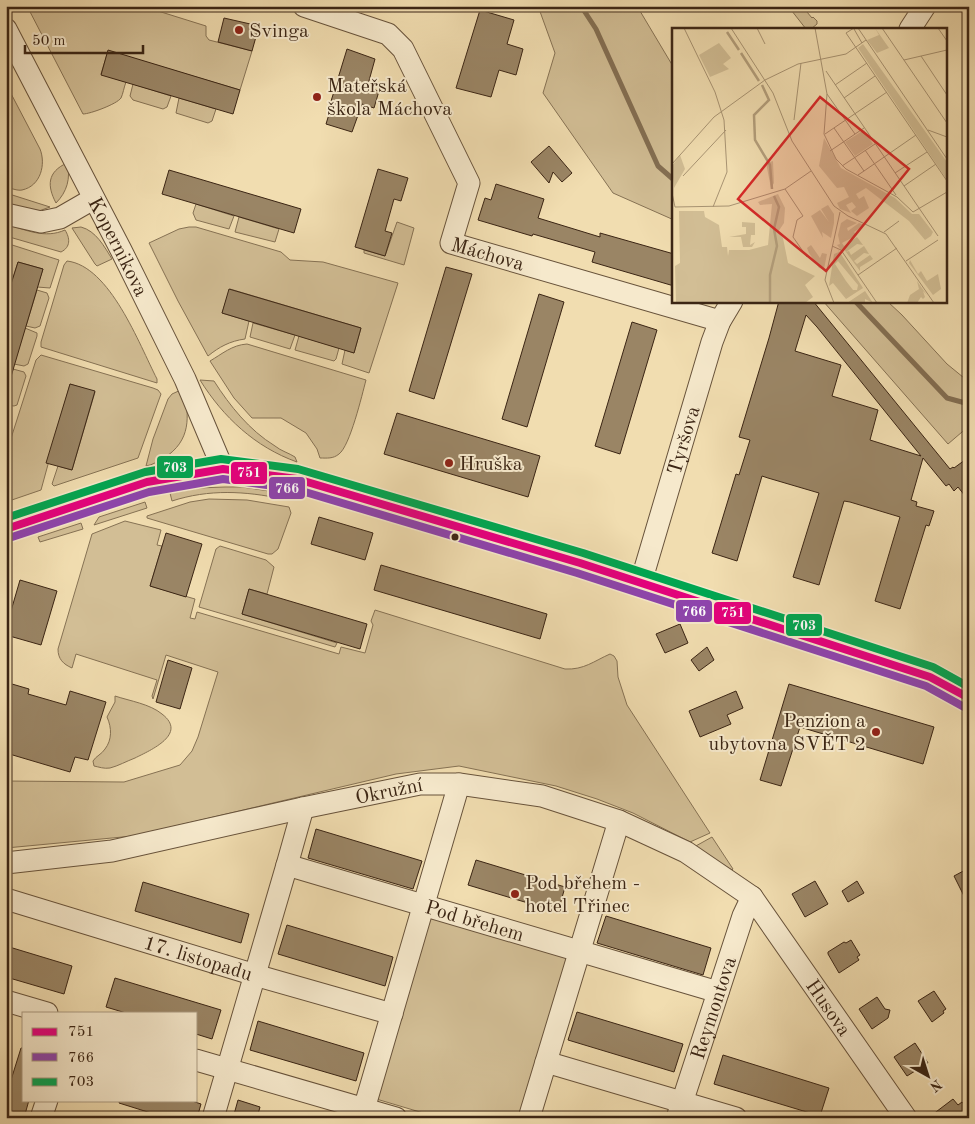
<svg xmlns="http://www.w3.org/2000/svg" width="975" height="1124" font-family="'Old Standard TT',serif">
<rect width="100%" height="100%" fill="#f1ddb0"/>
<filter id="stains"><feTurbulence type="fractalNoise" baseFrequency=".004" numOctaves="4"/><feColorMatrix values="0 0 0 0 .2 0 0 0 0 .09 0 0 0 0 .02 0 0 0 .5 -.17"/></filter>
<radialGradient id="worn" r=".72"><stop offset=".6" stop-color="#630" stop-opacity="0"/><stop offset="1" stop-color="#630" stop-opacity=".3"/></radialGradient>
<path fill="#d2be95" stroke="#867254" d="M27 6H142L206 26V36L209 40 252 51 240 90 108 51 101 74 126 82C124 87 123 94 121 98 117 104 90 114 83 114Z
M538 6H637L674 68V220L613 193 543 93 555 53Z
M788 6H802L812 18 813 17 817 21V24L811 29H806Z
M6 84 40 149C46 164 41 186 22 190 17 191 11 188 6 187Z
M133 84 171 96 167 107 163 109 133 100 130 96Z
M179 98 216 109 212 121 208 123 176 113Z
M67 163C71 178 67 192 56 203 47 186 47 172 67 163Z
M6 193 50 207 36 212 6 205Z
M196 204 234 216 229 229 196 220 193 213Z
M239 217 279 229 275 242 235 232Z
M397 222 414 228 404 265 364 253V250L385 256Z
M6 224C26 230 45 239 65 230 70 238 71 247 61 252L6 236Z
M81 227C96 231 104 246 112 259L97 266 95 264 72 228Z
M189 227H196L281 252 290 260 323 262 398 283 369 373 342 364 345 350 354 353 361 328 230 289 222 313 249 321 245 339C230 341 219 347 208 356L178 301 149 243 179 229Z
M6 243 59 260 50 288 37 287 43 269 18 262 6 300Z
M67 261C110 266 139 344 157 379V383L41 347V342L64 265Z
M37 290 47 293 49 298 40 326 35 328 26 326Z
M823 301H887L902 315 947 364 969 382V426L948 444Z
M253 323 295 335 290 349 250 337Z
M25 328 37 333V336L28 364 24 366 14 364Z
M299 336 339 348 336 359 334 361 295 350Z
M247 344 366 380C362 395 350 446 339 454 333 459 327 458 320 458L317 449 306 433 281 418H252L234 398 210 361C222 354 232 345 247 344Z
M41 355 153 388 158 390 161 394 138 458 54 486 52 484 58 466 72 470 95 392 70 384 41 490 6 502V454L36 360Z
M13 369 24 372 26 376 17 405 14 406 6 405V386L8 387Z
M200 380 214 381C230 406 249 430 275 446 281 451 289 453 295 457L297 462C255 447 223 417 200 380Z
M183 389C190 416 191 441 164 458 158 461 153 465 146 466L153 439 168 399 172 394Z
M225 487H242L289 494 287 497 283 499C245 491 209 489 172 501L170 493 198 488Z
M209 499 247 500 289 507 291 513 278 549 272 554H268L147 518V516L190 502Z
M145 502 147 508 94 525 99 517Z
M125 521 161 530 157 545 162 546 150 586 195 599 190 618 195 619 197 612 339 654 341 647 365 653 373 625 371 621 375 610 565 669C584 670 594 661 610 654L614 656 617 661 618 677 627 705 710 833 690 842 633 813 597 799 556 786 459 766 396 774 133 836 6 848V781L124 782 180 765 192 751 198 737 218 672 166 655 153 699 152 696 157 680 76 654 72 668C63 664 58 659 58 649L92 534Z
M81 523 83 529 40 542 38 537Z
M220 546 266 560 274 567 267 594 249 589 242 614 337 643 335 647 199 607 216 549Z
M115 696C130 701 150 704 162 714 188 734 151 750 135 758 127 761 118 766 110 768 104 769 99 767 94 766L93 761C96 756 102 754 105 749 112 740 112 728 107 717L115 702Z
M712 837 733 869 732 870 694 847Z
M432 915 570 956 523 1118H440L373 1098 426 922Z"/>
<g fill="none" stroke-linecap="round" stroke-linejoin="round">
<path stroke="#836e52" stroke-width="5" d="M581 6 596 29 658 166 674 180
M855 301 947 398 969 404"/>
</g>
<path fill="#9a8565" stroke="#3b2514" fill-rule="evenodd" d="M480 10 514 20 507 44 523 49 516 75 499 70 491 97 456 88Z
M224 18 259 26 252 51 218 42Z
M347 49 375 59 367 88 379 91 374 108 362 104 352 132 326 124 330 111H328Z
M108 50 240 90 233 114 101 75Z
M549 146 572 173 562 182 553 172 549 183 531 162Z
M378 169 408 178 401 201 394 199 385 231 392 233 385 256 355 247Z
M169 170 301 209 294 233 162 194Z
M496 184 544 199 538 218 600 237V233L674 254V286L592 262 595 252 533 234 532 236 478 220 485 198 491 200Z
M18 262 43 269 10 380H6V300Z
M446 267 472 274 434 399 409 391Z
M229 289 361 328 354 353 222 313Z
M539 294 564 302 527 427 502 419Z
M779 301H813L950 469 953 467 954 468 969 457V501L958 487 954 491 949 484 946 486 923 458 911 500 917 502 916 506 934 511 929 526 926 525 900 609 875 601 900 517 850 502 844 501 819 585 793 577 819 493 768 478 762 476 737 561 712 553 736 474 739 475 750 440 739 437 769 338ZM806 315 817 327 921 456 870 440 878 410 832 396 841 365 795 351Z
M632 322 657 330 620 454 595 446Z
M70 384 95 391 72 470 46 463Z
M397 413 540 456 528 497 384 454Z
M319 517 373 533 365 560 311 544Z
M166 533 202 544 186 597 150 586Z
M381 565 547 614 540 639 374 590Z
M20 580 57 591 41 645 6 635V628Z
M249 589 367 624 360 649 242 614Z
M680 624 688 643 665 653 656 634Z
M707 647 714 660 699 671 691 660Z
M168 660 192 668 180 709 156 702Z
M12 684 29 689 28 694 66 705 70 691 106 702 88 760 75 757 70 772 6 753V690L10 691Z
M789 684 934 727 923 764 800 727 781 786 760 780Z
M736 691 743 708 727 715 731 724 700 737 689 711Z
M316 829 422 861 413 889 308 858Z
M476 860 565 887 558 912 468 885Z
M969 868V906L954 876Z
M815 881 828 904 805 917 792 894Z
M857 881 864 893 848 902 842 891Z
M143 882 249 914 241 943 135 911Z
M606 916 711 948 703 975 597 943Z
M287 925 393 957 385 986 278 954Z
M851 940 860 955 857 957 859 960 839 973 828 954V952L844 942 846 943Z
M6 946 72 966 64 994 6 977Z
M115 978 221 1010 212 1039 196 1034V1013H126L106 1007Z
M934 991 946 1009 943 1011 944 1013 932 1022 918 1001Z
M877 997 885 1009 890 1010 888 1018 872 1029 859 1009Z
M577 1012 683 1044 674 1072 568 1040Z
M258 1021 364 1053 356 1081 250 1050Z
M915 1043 928 1063 907 1076 894 1057Z
M21 1048H24V1100H29L24 1118H6V1096Z
M723 1055 829 1088 820 1116 714 1084Z
M953 1099 958 1105 962 1102 969 1110V1118H928Z
M120 1100H189L201 1104 197 1118H167L119 1103Z
M238 1100 260 1107 257 1118H233Z"/>
<g fill="none" stroke-linecap="round" stroke-linejoin="round">
<g stroke="#68533b" stroke-width="23">
<g id="minor">
<path id="s1" d="M304 6 388 34 403 49 469 183 451 243 720 321"/>
<path id="s2" d="M6 29 121 250 185 379 223 469"/>
<path d="M910 29 925 6"/>
<path d="M6 214 41 222 60 218 93 199"/>
<path d="M6 529 147 482 223 469 297 479 580 563 930 677 969 698"/>
<path id="s3" d="M641 582 712 342 720 321 732 301"/>
<path id="s4" d="M303 808 287 865 718 992"/>
<path id="s5" d="M6 863 112 851 303 808 420 784H459L542 796 619 821 686 852 752 897 906 1118"/>
<path id="s6" d="M6 899 255 975 392 1014"/>
<path d="M6 1001 47 1013"/>
<path d="M196 1060 396 1118"/>
<path d="M546 1062 736 1118"/>
<path d="M364 1109 459 784"/>
<path d="M41 1118 47 1100"/>
<path d="M213 1118 287 865"/>
<path d="M529 1118 619 821"/>
<path id="s7" d="M677 1118 743 916 752 897"/>
</g>
</g>
<use href="#minor" stroke="#f6e9cc" stroke-width="21"/>
<g stroke="#f6e9cc" stroke-width="11">
<path id="bus-1" d="M6 529 147 482 223 469 297 479 580 563 930 677 969 698"/>
</g>
<g stroke="#f6e9cc" stroke-width="11">
<path id="bus-2" d="M9 538 149 492 223 479 295 489 577 573 926 686 964 707"/>
</g>
<g stroke="#f6e9cc" stroke-width="11">
<path id="bus-3" d="M6 518 145 472 221 459 298 469 583 553 933 667 969 687"/>
</g>
<use href="#bus-1" stroke="#e5007d" stroke-width="8"/>
<use href="#bus-2" stroke="#8e44ad" stroke-width="8"/>
<use href="#bus-3" stroke="#00a651" stroke-width="8"/>
</g>
<g fill="#8f2418" stroke="#f6e9cc" stroke-width="2">
<circle cx="239" cy="30" r="5"/>
<circle cx="317" cy="97" r="5"/>
<circle cx="449" cy="463" r="5"/>
<circle cx="876" cy="732" r="5"/>
<circle cx="515" cy="894" r="5"/>
</g>
<circle fill="#3b2514" stroke="#f6e9cc" stroke-width="2" cx="455" cy="537" r="4.5"/>
<g text-anchor="middle" stroke-width="4" stroke-linejoin="round" paint-order="stroke">
<g font-size="20" fill="#3b2514" stroke="#f6e9cc" text-anchor="start">
<text x="249" y="37">Svinga</text>
<text x="327" y="92">Mateřská<tspan x="327" dy="23">škola Máchova</tspan></text>
<text x="459" y="470">Hruška</text>
<text x="866" y="727" text-anchor="end">Penzion a<tspan x="866" dy="23">ubytovna SVĚT 2</tspan></text>
<text x="525" y="889">Pod břehem -<tspan x="525" dy="23">hotel Třinec</tspan></text>
</g>
<g font-size="20" fill="#3b2514" stroke="#f6e9cc">
<text dy="7" stroke="none"><textPath href="#s2" startOffset="245">Kopernikova</textPath></text>
<text dy="7" stroke="none"><textPath href="#s1" startOffset="360">Máchova</textPath></text>
<text dy="7" stroke="none"><textPath href="#s3" startOffset="148">Tyršova</textPath></text>
<text dy="7" stroke="none"><textPath href="#s5" startOffset="390">Okružní</textPath></text>
<text dy="7" stroke="none"><textPath href="#s4" startOffset="255">Pod břehem</textPath></text>
<text dy="7" stroke="none"><textPath href="#s6" startOffset="201">17. listopadu</textPath></text>
<text dy="7" stroke="none"><textPath href="#s7" startOffset="116">Reymontova</textPath></text>
<text dy="7" stroke="none"><textPath href="#s5" startOffset="914">Husova</textPath></text>
</g>
</g>
<g transform="translate(672 28)">
<rect width="275" height="275" fill="#f1ddb0"/>
<path d="M203 0 217 20 205 25 195 12 207 7ZM47 15 59 30 51 36 57 41 38 49 27 27ZM191 16 275 134V152L186 20ZM192 102 201 116 183 128 173 114ZM152 110 169 140 223 170 240 186H247L261 204 259 208 253 212 237 193 194 160 184 166 187 171 192 168 197 180 185 188 179 183 184 179 180 174 174 177 179 185 168 181 165 175 177 169 172 159 165 160 147 138ZM8 127 13 141 2 160 0 138ZM101 133 102 155 99 160 94 135ZM106 166 113 180 112 195 106 204 111 210 116 235 143 248 133 257 141 269 133 275H4L3 238 8 235 7 183H32L33 189 47 197 50 219H55L56 228 57 222H77L96 217 100 176 88 177 86 174ZM156 177 162 186V195L159 210 150 204 151 210 139 188 148 182 157 194 149 181ZM175 191 185 195 175 200 176 203 187 195 192 197 182 204 185 207 170 215 172 218 185 209 191 217 185 216 174 224 171 220V224L165 217 168 216 166 207 169 195ZM70 194 83 195V207H79L78 217 83 214 80 219H71L69 209H57L74 206V199H70ZM139 217 148 230 150 225 155 226 152 241 147 240 137 225 135 220ZM192 218 197 226 192 225 182 233 185 236 198 227 201 231 188 239V243L174 224 177 223 179 227ZM165 220 191 260 174 271 161 255 157 258 162 226 167 224ZM166 233 186 257 185 262H181L174 253 163 236ZM238 232 246 246 249 243 255 253 266 246 269 261 261 267 237 235ZM245 253 255 267 251 263 253 269 251 271 249 269 245 275H235L238 267 247 261ZM193 263 201 275 193 271V275H175Z" fill="#d2be95" fill-rule="evenodd"/>
<path fill="none" stroke="#b39e7b" stroke-width="2.5" d="M55 4 67 22M69 25 87 53M90 57 97 72 82 87 83 112 98 137 100 161M98 275V247L105 218 102 201 107 179 102 168"/>
<path fill="none" stroke="#a89372" stroke-width="1" d="M12 0 43 64 52 92 55 144 41 179M59 0 101 65 120 113 162 178 176 188 214 206 262 275M85 0 93 16M143 0 155 66 152 106 164 131 174 141 225 169 241 184 275 164M182 0 174 5 275 153M186 0 275 131M210 0 275 95M266 0 275 13M182 1 190 15M249 28 275 67M232 32 275 22M154 43 266 208M163 57 195 35M155 66 183 106M172 70 203 48M122 92 129 35M162 100 192 143 186 147M256 102 275 109M153 106 215 64M193 122 224 167M158 123 192 100M0 136 42 89 93 52 126 36 174 26 194 12M170 138 203 116M192 143 244 107M223 145 255 124M11 148 54 102M232 158 264 136M113 161 131 188 125 192 121 209 135 229M0 165 3 179 57 178 113 161 139 143M212 204 227 193M160 218 169 222 205 275M234 233 266 212M186 247 225 220M162 275 153 252 168 184"/>
<path fill="#d62828" fill-opacity="0.15" stroke="#d62828" stroke-width="2.5" d="M148 69 237 141 154 243 66 171Z"/>
<rect width="275" height="275" fill="none" stroke="#3b2514" stroke-width="2.5"/>
</g>
<g stroke="#f6e9cc" stroke-width="2">
<rect x="156" y="455" width="38" height="24" rx="5" fill="#00a651"/>
<rect x="230" y="461" width="38" height="24" rx="5" fill="#e5007d"/>
<rect x="268" y="476" width="38" height="24" rx="5" fill="#8e44ad"/>
<rect x="675" y="599" width="38" height="24" rx="5" fill="#8e44ad"/>
<rect x="713" y="601" width="39" height="24" rx="5" fill="#e5007d"/>
<rect x="785" y="613" width="38" height="24" rx="5" fill="#00a651"/>
</g>
<g font-size="14" text-anchor="middle" font-weight="bold" fill="#fff">
<text x="175" y="472">703</text>
<text x="249" y="477">751</text>
<text x="287" y="493">766</text>
<text x="694" y="616">766</text>
<text x="733" y="617">751</text>
<text x="804" y="630">703</text>
</g>
<rect width="975" height="1124" fill="none" stroke="#f1ddb0" stroke-width="25"/>
<rect x="8" y="8" width="960" height="1109" fill="none" stroke="#3b2514" stroke-width="2.5"/>
<rect x="12" y="12" width="950" height="1099" fill="none" stroke="#3b2514"/>
<rect x="22" y="1012" width="175" height="90" fill="#f6e9cc" stroke="#ab9b82"/>
<rect x="32" y="1028" width="25" height="8" fill="#e5007d" stroke="#ab9b82"/>
<text x="68" y="1036" font-size="15" fill="#3b2514">751</text>
<rect x="32" y="1053" width="25" height="8" fill="#8e44ad" stroke="#ab9b82"/>
<text x="68" y="1062" font-size="15" fill="#3b2514">766</text>
<rect x="32" y="1078" width="25" height="8" fill="#00a651" stroke="#ab9b82"/>
<text x="68" y="1086" font-size="15" fill="#3b2514">703</text>
<g transform="translate(928 1076) rotate(141)" stroke="#f6e9cc" stroke-width="4" paint-order="stroke">
<path d="M0-4L9 19L0 12L-9 19Z" fill="#3b2514"/>
<text y="-8" font-size="14" font-weight="bold" text-anchor="middle" fill="#3b2514">N</text>
</g>
<path d="M25 45v8h118v-8" fill="none" stroke="#3b2514" stroke-width="2.5"/>
<text x="32" y="45" font-size="15" fill="#3b2514" stroke="#f6e9cc" stroke-width="4" paint-order="stroke">50 m</text>
<rect width="100%" height="100%" filter="url(#stains)"/>
<rect width="100%" height="100%" fill="url(#worn)"/>
</svg>
